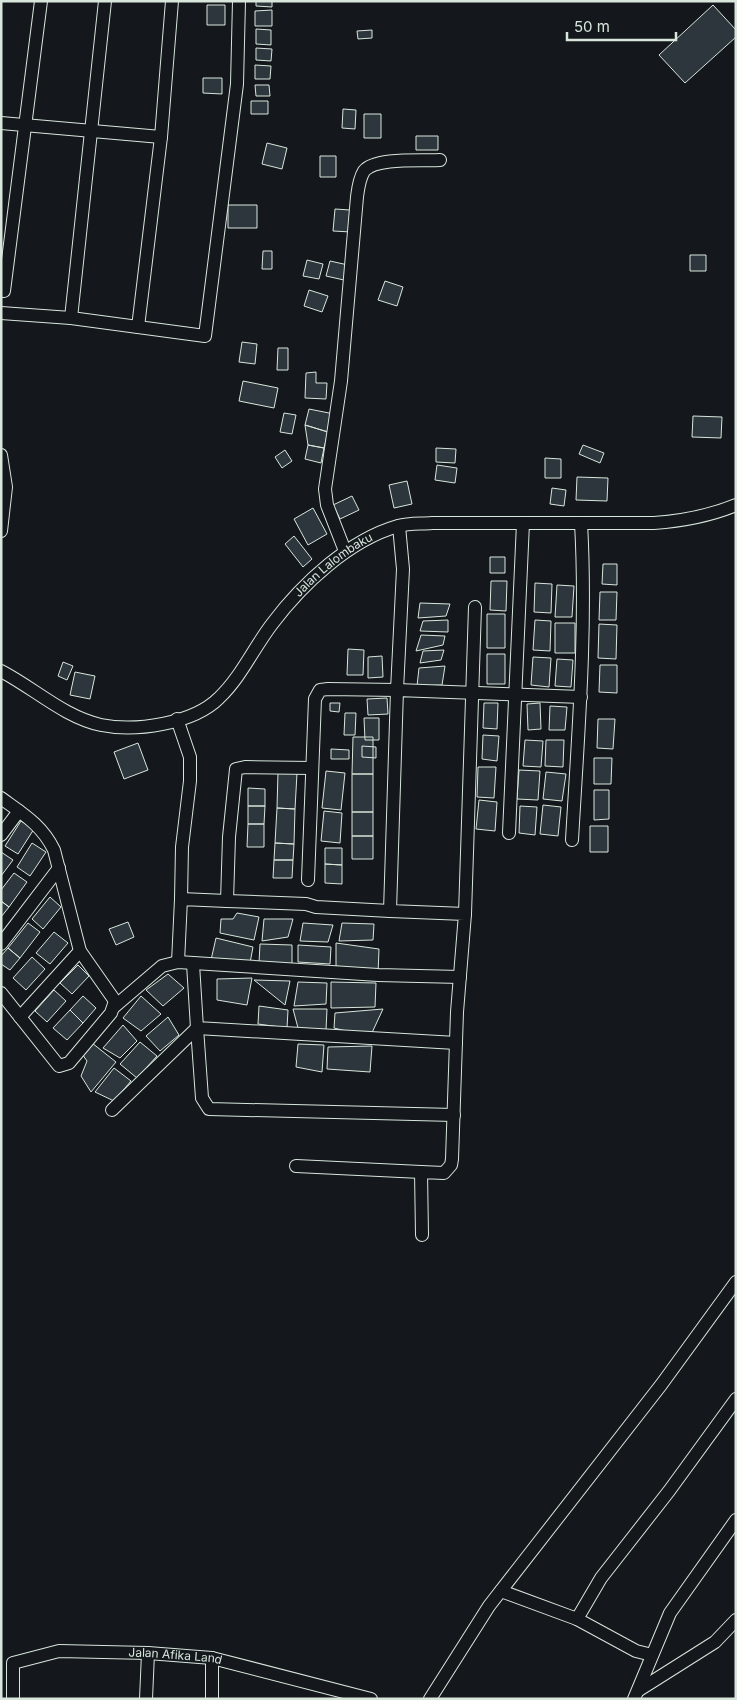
<svg xmlns="http://www.w3.org/2000/svg" width="737" height="1700" font-family="Inter,sans-serif">
<rect width="100%" height="100%" fill="#14181c"/>
<path fill="#2c363c" stroke="#d8e6dc" d="M256 1H272V7L256 6Z
M207 5H225V25H207Z
M713 5 736 30V37L685 83 659 55Z
M272 10V26H255V11Z
M256 29 271 30V45L256 44Z
M372 30V38L358 39 357 31Z
M256 48 272 49 271 61 256 60Z
M255 65 271 66 270 79H255Z
M203 78H222V94L203 93Z
M255 85H269L270 96H256Z
M251 101H268V114H251Z
M343 109 356 110 355 129 342 128Z
M364 114H381V138H364Z
M416 136H438V150H416Z
M267 143 287 148 282 169 262 164Z
M320 156H336V177H320Z
M228 205H257V228H228Z
M335 209 350 210 351 232 333 231Z
M263 251H272V269H262Z
M690 255H706V271H690Z
M307 260 323 264 319 279 303 276Z
M330 261 348 265 344 280 326 276Z
M385 281 403 287 397 306 378 300Z
M309 290 328 296 322 312 304 306Z
M242 342 257 344 255 364 239 362Z
M278 348H288V370H277Z
M316 372V383H327L326 399 305 398 306 373Z
M243 381 278 388 274 408 239 401Z
M309 409 334 414 328 432 305 425Z
M284 413 296 415 292 434 280 432Z
M693 416 722 417 721 438 692 437Z
M305 425 328 432 324 448 308 445Z
M308 445 324 448 321 463 305 459Z
M583 445 604 453 600 463 579 454Z
M436 448 456 449 455 463 436 462Z
M285 450 292 461 282 468 275 457Z
M545 458 561 459V478H545Z
M437 465 457 468 455 483 435 480Z
M577 477 608 478 607 501 576 500Z
M407 481 412 504 394 508 389 485Z
M552 488 566 490 564 506 550 504Z
M352 496 359 510 340 519 333 505Z
M313 508 327 534 308 545 294 519Z
M294 536 312 559 303 567 285 544Z
M490 557H505V573H490Z
M603 564H617V585L602 584Z
M491 581H507L506 611 490 610Z
M535 583 552 584 551 613 534 612Z
M557 585 574 586 572 617H555Z
M600 592H617L616 620H599Z
M420 603 450 604 446 616 418 618Z
M487 614H505V648H487Z
M448 620V632L420 631 423 621Z
M535 620 551 621 550 651 533 650Z
M555 623H575V653H555Z
M599 624 617 625 616 659 598 658Z
M421 635 445 636 443 645 416 651Z
M348 649 364 650 363 675H347Z
M444 650 441 660 420 663 423 651Z
M487 654H505V684H487Z
M382 656 383 677 368 678V657Z
M533 657 551 658 549 687 531 685Z
M557 659 573 660 571 687 555 686Z
M63 662 73 666 67 680 58 676Z
M600 665H617V693L599 692Z
M445 666 442 685 417 686 419 668Z
M75 672 95 676 90 699 70 695Z
M387 698 388 714 368 715 367 699Z
M330 703H340L339 712 330 711Z
M484 703H498L497 729 483 728Z
M540 703 541 729 528 730 527 704Z
M550 706 567 707 565 730H549Z
M345 713H356L355 735H344Z
M364 718H379V740H365Z
M598 719H615L613 749 597 748Z
M483 735 499 736 497 761 482 759Z
M353 737H373V774H352Z
M525 740 543 741 541 767 523 766Z
M546 740H564L563 767 545 766Z
M138 743 148 770 124 779 114 752Z
M362 746 376 747V758L362 757Z
M331 749 349 750V759H331Z
M594 758H612L611 784H594Z
M478 767H496L494 798 477 797Z
M519 770 540 771 538 800 517 799Z
M326 771 345 773 341 810 322 808Z
M278 772 297 773 295 809 277 808Z
M546 772 566 774 562 801 543 799Z
M352 774H373V812H352Z
M248 788 265 789V806H248Z
M594 790H609V819L594 820Z
M479 800 497 802 495 831 476 829Z
M543 805 561 807 558 836 540 834Z
M248 806H265L264 824H248Z
M520 806 537 807 535 835 519 833Z
M277 808 295 809 294 844 275 843Z
M324 811 342 813 340 843 321 841Z
M352 812H373V836H352Z
M21 821 34 829 18 854 5 846Z
M248 824H264V847H247Z
M590 826H608V852H590Z
M352 836H373V859H352Z
M32 843 46 852 30 876 17 867Z
M275 843 294 844 293 860H274Z
M325 848H342V865L325 864Z
M1 852 13 860 1 876Z
M274 860H293L292 878H273Z
M325 864 342 865V884L325 883Z
M14 873 27 882 9 907 1 901V890Z
M50 897 61 907 43 929 32 919Z
M1 901 9 907 1 917Z
M237 913 259 917 254 940 220 933 221 919H233Z
M264 919H293L288 937 262 941Z
M128 922 134 937 116 945 109 929Z
M28 923 40 932 20 958 8 948Z
M303 923 333 925 328 942 300 941Z
M342 923 374 924 373 940 339 941Z
M54 932 68 943 50 964 36 953Z
M216 938 253 947 250 963 211 960Z
M336 943 379 949 378 974 336 966Z
M260 944 292 945V967L259 963Z
M298 945 331 947 330 964 298 962Z
M8 948 20 958 10 970 1 964V956Z
M32 957 45 969 26 990 13 978Z
M78 965 89 976 72 994 60 983Z
M168 974 184 988 163 1006 146 990Z
M252 978 247 1005 217 1000V979Z
M254 980 290 981 285 1005Z
M298 982 327 983 326 1004 294 1006Z
M331 982 376 983 375 1007 331 1008Z
M54 990 66 1001 47 1022 35 1011Z
M83 996 96 1008 83 1023 70 1010Z
M141 996 161 1014 141 1031 123 1018Z
M259 1006 288 1010 287 1028 258 1024Z
M293 1009H327L326 1030 298 1028Z
M383 1009 370 1037 334 1028 335 1013Z
M70 1010 83 1023 67 1040 53 1028Z
M168 1017 179 1035 160 1051 146 1036Z
M123 1025 137 1041 120 1058 103 1048Z
M140 1042 157 1056 137 1078 120 1064Z
M92 1043 116 1062 91 1092 81 1076 87 1061 82 1054Z
M298 1044 324 1045 322 1072 296 1067Z
M372 1046 370 1072 327 1069 328 1047Z
M114 1068 131 1081 114 1101 95 1092Z"/>
<g fill="none" stroke-linecap="round" stroke-linejoin="round">
<g stroke="#d8e6dc" stroke-width="14">
<g id="street">
<path d="M1 123 161 137"/>
<path d="M4 291 41 1"/>
<path d="M1 313 71 318 205 336 237 84 239 1"/>
<path d="M71 318 105 1"/>
<path d="M138 327 161 137 172 1"/>
<path d="M1 455 6 487 1 531"/>
<path d="M345 551 327 505 325 489 341 381 357 197C358 189 359 179 364 171 375 157 422 161 440 160"/>
<path id="s1" d="M1 671C34 688 64 717 101 725 135 732 193 724 219 698 241 677 253 649 272 624 302 584 349 540 398 526 409 523 421 524 432 523H654C683 521 709 516 736 505"/>
<path d="M177 719 190 757V781L182 847 181 899"/>
<path d="M312 768 245 767 236 769 229 837 227 901 306 904 316 907 390 911"/>
<path d="M1 798C23 814 42 825 54 850L80 951 115 1001 111 1013 69 1063 59 1066 1 993"/>
<path d="M509 833 523 523"/>
<path d="M1 835 19 811"/>
<path d="M572 840C578 735 587 629 581 523"/>
<path d="M308 880 315 699 320 690 328 689 397 690 403 569 399 526"/>
<path d="M465 914 475 607"/>
<path d="M1 944 59 868"/>
<path d="M178 962 181 899 227 901"/>
<path d="M193 964 197 1028 456 1043"/>
<path d="M114 1007 162 966 178 962 378 975 460 977"/>
<path d="M20 1017 80 951"/>
<path d="M197 1028 202 1098 209 1109 454 1115"/>
<path d="M112 1110 197 1028"/>
<path d="M296 1166 421 1172"/>
<path d="M422 1235 421 1172 444 1173 451 1165 452 1159 457 1012 465 914 390 911 397 690 581 697"/>
<path d="M501 1591 577 1619"/>
<path d="M652 1655 636 1651 577 1619 601 1578 669 1491 736 1399"/>
<path d="M639 1690 715 1642 736 1620"/>
<path id="s2" d="M13 1699V1663L59 1651 148 1653 212 1658 371 1699"/>
<path d="M146 1699 148 1653"/>
<path d="M212 1699V1658"/>
<path d="M430 1699 489 1606 661 1385 736 1282"/>
<path d="M634 1699 670 1613 736 1520"/>
</g>
</g>
<use href="#street" stroke="#14181c" stroke-width="12"/>
</g>
<g text-anchor="middle" stroke-width="4" stroke-linejoin="round" paint-order="stroke">
<g font-size="12" fill="#d8e6dc" stroke="#14181c">
<text dy="4" stroke="none"><textPath href="#s1" startOffset="416">Jalan Lalombaku</textPath></text>
<text dy="4" stroke="none"><textPath href="#s2" startOffset="200">Jalan Afika Land</textPath></text>
</g>
</g>
<rect width="737" height="1700" fill="none" stroke="#d8e6dc" stroke-width="5"/>
<path d="M567 32v8h109v-8" fill="none" stroke="#d8e6dc" stroke-width="2.5"/>
<text x="574" y="32" font-size="15" fill="#d8e6dc" stroke="#14181c" stroke-width="4" paint-order="stroke">50 m</text>
</svg>
